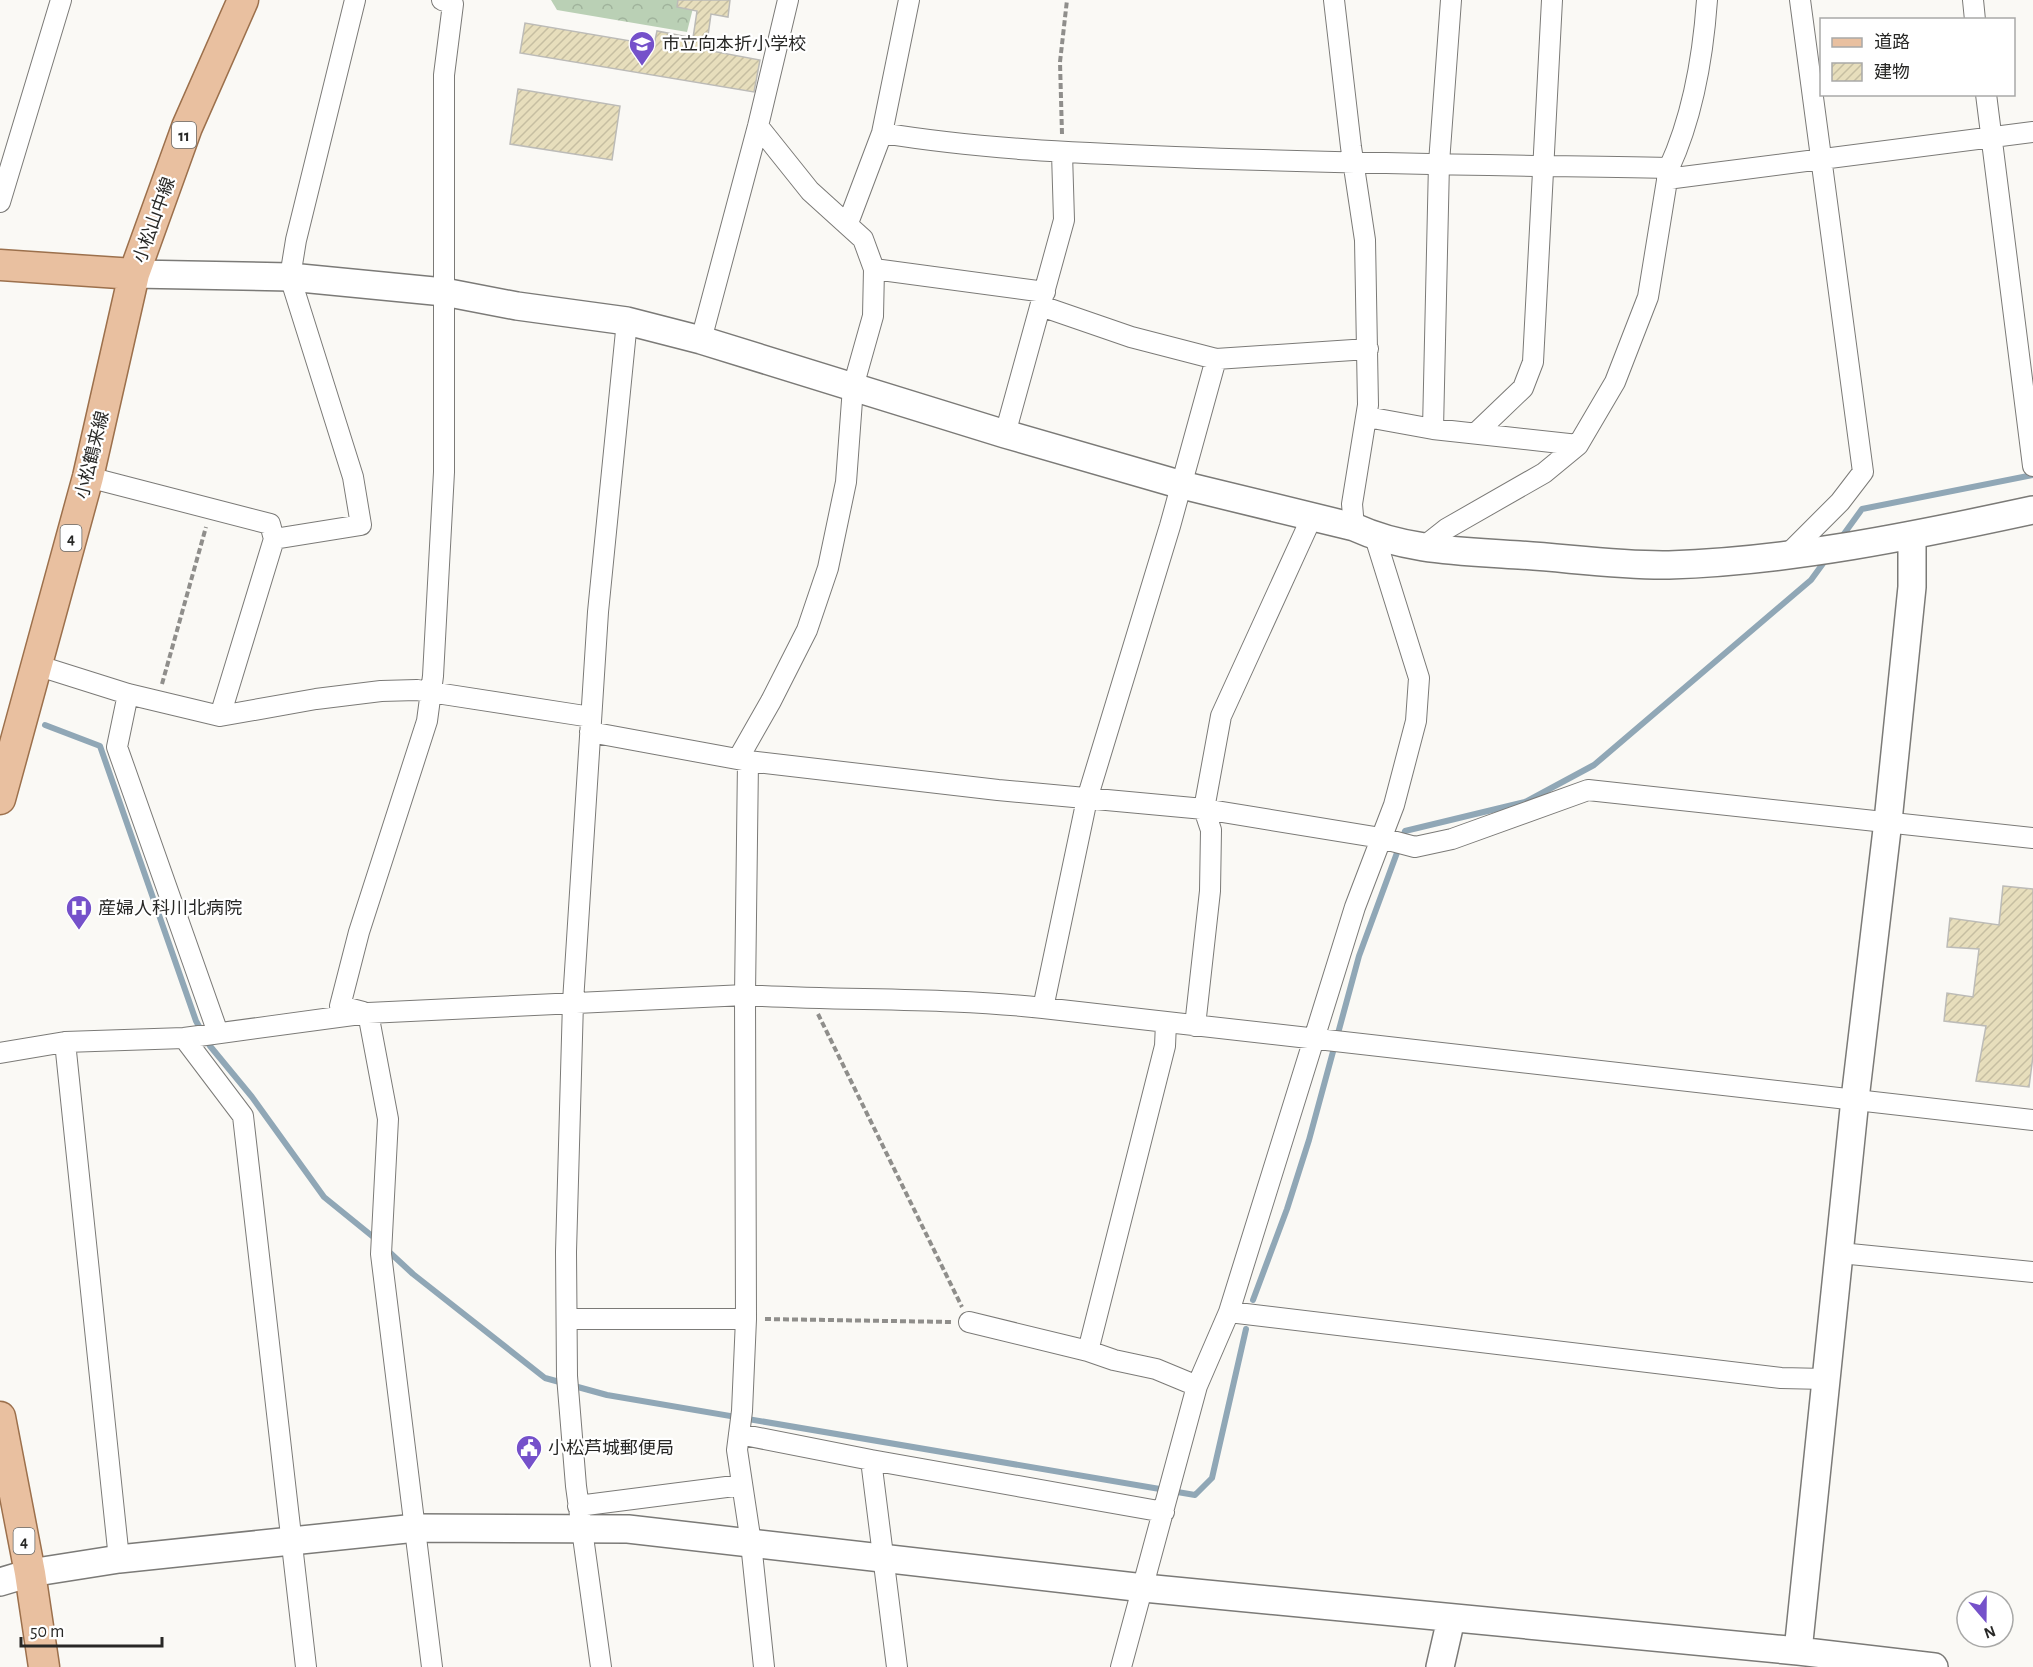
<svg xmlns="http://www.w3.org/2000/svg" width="2033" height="1667" font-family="'Alegreya Sans','Noto Sans JP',sans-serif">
<defs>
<pattern id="park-crowns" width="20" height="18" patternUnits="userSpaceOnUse" patternTransform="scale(1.5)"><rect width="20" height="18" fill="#bad0b5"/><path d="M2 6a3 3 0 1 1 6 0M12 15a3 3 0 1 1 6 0" fill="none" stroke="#a0b39c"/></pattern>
<pattern id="building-hatch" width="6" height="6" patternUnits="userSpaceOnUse" patternTransform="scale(1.5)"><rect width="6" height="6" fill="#e7debc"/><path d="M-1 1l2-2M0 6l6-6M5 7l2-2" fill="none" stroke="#c6bea1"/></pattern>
</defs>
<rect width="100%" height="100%" fill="#faf9f5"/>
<path fill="url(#park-crowns)" d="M551 0H695L687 32 557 10Z"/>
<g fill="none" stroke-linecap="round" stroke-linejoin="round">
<path stroke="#90a7b6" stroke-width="6" d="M1841 538 1862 509 2033 475
M45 725 100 746 196 1021 210 1046 252 1097 324 1197 377 1240
M386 1249 413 1274 545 1378 607 1395 1195 1495 1212 1478 1246 1329
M1253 1300 1287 1209 1309 1140 1359 956 1405 831 1525 802 1594 765 1811 580 1827 558"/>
</g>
<path fill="url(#building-hatch)" stroke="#bcbbb7" stroke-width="1.5" d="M678 0H730L728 17 711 14 706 50 760 60 754 92 520 53 525 23 654 45 657 31 693 38 697 11 677 7Z
M518 89 620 106 612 160 510 144Z
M2003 886 2033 889V1056L2029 1087 1976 1081 1986 1026 1944 1021 1947 993 1973 997 1979 949 1947 947 1950 918 1999 925Z"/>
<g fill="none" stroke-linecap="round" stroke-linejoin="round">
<g stroke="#7b7a77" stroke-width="22">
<path id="street" d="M1334 0 1351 147 1365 240 1368 405 1352 504 1354 527
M1973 0 1975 20
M1986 94 2033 466
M882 133C979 149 1077 153 1175 157 1340 164 1504 165 1669 168
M1667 179 2033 132
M0 202 61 0
M848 223 882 133 909 0
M874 269 1045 292
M1041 306 1131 337 1216 359 1368 349
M701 340 758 126 788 0
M1367 417 1433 429 1578 445
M1433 429 1439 163 1451 0
M1476 433 1523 388 1533 362 1552 0
M1005 434 1064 220 1062 153
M88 477 270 524 274 539 220 716
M274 539 361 525 353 477 290 277 296 240 355 0
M1422 548 1446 529 1544 473 1578 445 1615 382 1648 297 1669 168C1693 116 1703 57 1707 0
M1788 554 1840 502 1863 472 1800 0
M36 665 128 694 220 716 316 699 381 691 417 690 591 717
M128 694 117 747 218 1033
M590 732 748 761 998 790 1204 809 1381 838 1415 847 1452 839 1588 790 2033 838
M738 759 771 701 807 630 828 568 846 482 853 387 873 316 874 269 863 239 810 191 758 126
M748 761 745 995 746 1319 742 1411 737 1450 751 1543 764 1667
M1043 1008 1087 799 1170 526 1216 359
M363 1012 340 1006 359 932 427 721 433 676 444 472V75L453 4 442 0
M368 1013 388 1119 381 1254 432 1667
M1195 1026 1210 891 1211 830 1204 809 1221 716 1311 519
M184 1038 243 1116 306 1667
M65 1042 119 1559
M0 1053 65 1042 184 1038 368 1013 745 995C844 1001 943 997 1043 1008L2033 1120
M1840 1253 2033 1272
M1229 1312 1781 1378 1825 1379
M567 1319H746
M969 1322 1088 1351 1114 1360 1156 1369 1197 1386
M1088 1351 1165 1046 1166 1023
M739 1434 871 1460 897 1667
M871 1460 1164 1512
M578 1506 742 1485
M601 1667 576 1486 567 1376 566 1252 573 1002 598 612 627 321
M1121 1667 1197 1386 1229 1312 1355 907 1394 805 1416 721 1419 678 1375 537"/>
</g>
<g stroke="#7b7a77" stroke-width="30">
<path id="secondary" d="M134 274 290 277 444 292 517 306 627 321 701 340 1005 434 1182 485 1354 527C1406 551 1463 551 1519 555 1567 558 1620 566 1669 565 1791 561 1913 536 2033 510
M0 1582 30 1573 119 1559 416 1528 628 1529 1144 1588 1798 1651 1934 1667
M1798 1651 1855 1099 1888 821 1912 587V536
M1440 1667 1451 1619"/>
</g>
<g stroke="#9c704c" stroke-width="33">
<path id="primary" d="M0 265 134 274
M0 799 88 477 134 274 187 127 243 0
M0 1417 30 1573 44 1667"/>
</g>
<path stroke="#8f8e8b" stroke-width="4" stroke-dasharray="6 3" stroke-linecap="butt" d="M1062 134 1060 62 1067 0
M162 684 206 527
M818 1014 962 1307
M765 1319 952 1322"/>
<use href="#street" stroke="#fff" stroke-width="20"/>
<use href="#secondary" stroke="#fff" stroke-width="27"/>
<use href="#primary" stroke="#e9c0a0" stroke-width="30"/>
</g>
<defs>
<g id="school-pin" transform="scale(1.35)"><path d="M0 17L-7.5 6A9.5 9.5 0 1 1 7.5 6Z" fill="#7551ca" stroke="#fff"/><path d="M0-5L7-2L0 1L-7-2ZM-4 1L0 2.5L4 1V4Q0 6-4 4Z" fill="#fff"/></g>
<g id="hospital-pin" transform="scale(1.35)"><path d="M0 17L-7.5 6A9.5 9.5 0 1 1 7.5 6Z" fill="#7551ca" stroke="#fff"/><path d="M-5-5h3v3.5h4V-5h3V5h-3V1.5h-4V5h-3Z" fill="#fff"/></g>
<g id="civic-pin" transform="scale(1.35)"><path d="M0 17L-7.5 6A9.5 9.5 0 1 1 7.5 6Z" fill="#7551ca" stroke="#fff"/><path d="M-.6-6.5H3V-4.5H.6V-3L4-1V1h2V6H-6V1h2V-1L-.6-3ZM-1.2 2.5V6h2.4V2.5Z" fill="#fff"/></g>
</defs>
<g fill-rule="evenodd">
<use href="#school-pin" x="642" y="44"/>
<use href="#hospital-pin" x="79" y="908"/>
<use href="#civic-pin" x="529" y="1448"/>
</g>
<g text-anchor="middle" stroke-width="4.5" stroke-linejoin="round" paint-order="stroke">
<g fill="#fff" stroke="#686867" stroke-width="1.5">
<rect x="172" y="122" width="24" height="26" rx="4.5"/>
<rect x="60.5" y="525" width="21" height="26" rx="4.5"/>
<rect x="13.5" y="1528" width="21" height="26" rx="4.5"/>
</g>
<g font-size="16" font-weight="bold" fill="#282826">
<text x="184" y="141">11</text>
<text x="71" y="544">4</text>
<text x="24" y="1547">4</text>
</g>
<g font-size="18" fill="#282826" stroke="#fff" text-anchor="start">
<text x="662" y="50">市立向本折小学校</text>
<text x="98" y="914">産婦人科川北病院</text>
<text x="548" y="1454">小松芦城郵便局</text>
</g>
<g font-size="18" fill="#282826" stroke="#fff">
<text transform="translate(154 220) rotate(-70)" y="6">小松山中線</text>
<text transform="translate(92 455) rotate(-76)" y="6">小松鶴来線</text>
</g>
</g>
<rect x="1820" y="18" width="195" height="78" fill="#ffffff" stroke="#a9a9a8" stroke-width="1.5"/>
<rect x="1832" y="38" width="30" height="9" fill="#e9c0a0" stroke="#a9a9a8" stroke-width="1.5"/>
<text x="1874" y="48" font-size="18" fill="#282826">道路</text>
<rect x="1832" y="63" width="30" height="18" fill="url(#building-hatch)" stroke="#a9a9a8" stroke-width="1.5"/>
<text x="1874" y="78" font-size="18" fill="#282826">建物</text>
<g transform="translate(1985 1619) rotate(160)"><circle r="28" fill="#ffffff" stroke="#a9a9a8" stroke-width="1.5"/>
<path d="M0-4.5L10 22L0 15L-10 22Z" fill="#7551ca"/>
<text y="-9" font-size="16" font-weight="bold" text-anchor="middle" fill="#282826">N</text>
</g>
<path d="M21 1637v9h141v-9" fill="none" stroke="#282826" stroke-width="3"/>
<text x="30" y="1637" font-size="18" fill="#282826" stroke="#ffffff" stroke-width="4.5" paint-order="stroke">50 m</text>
</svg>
